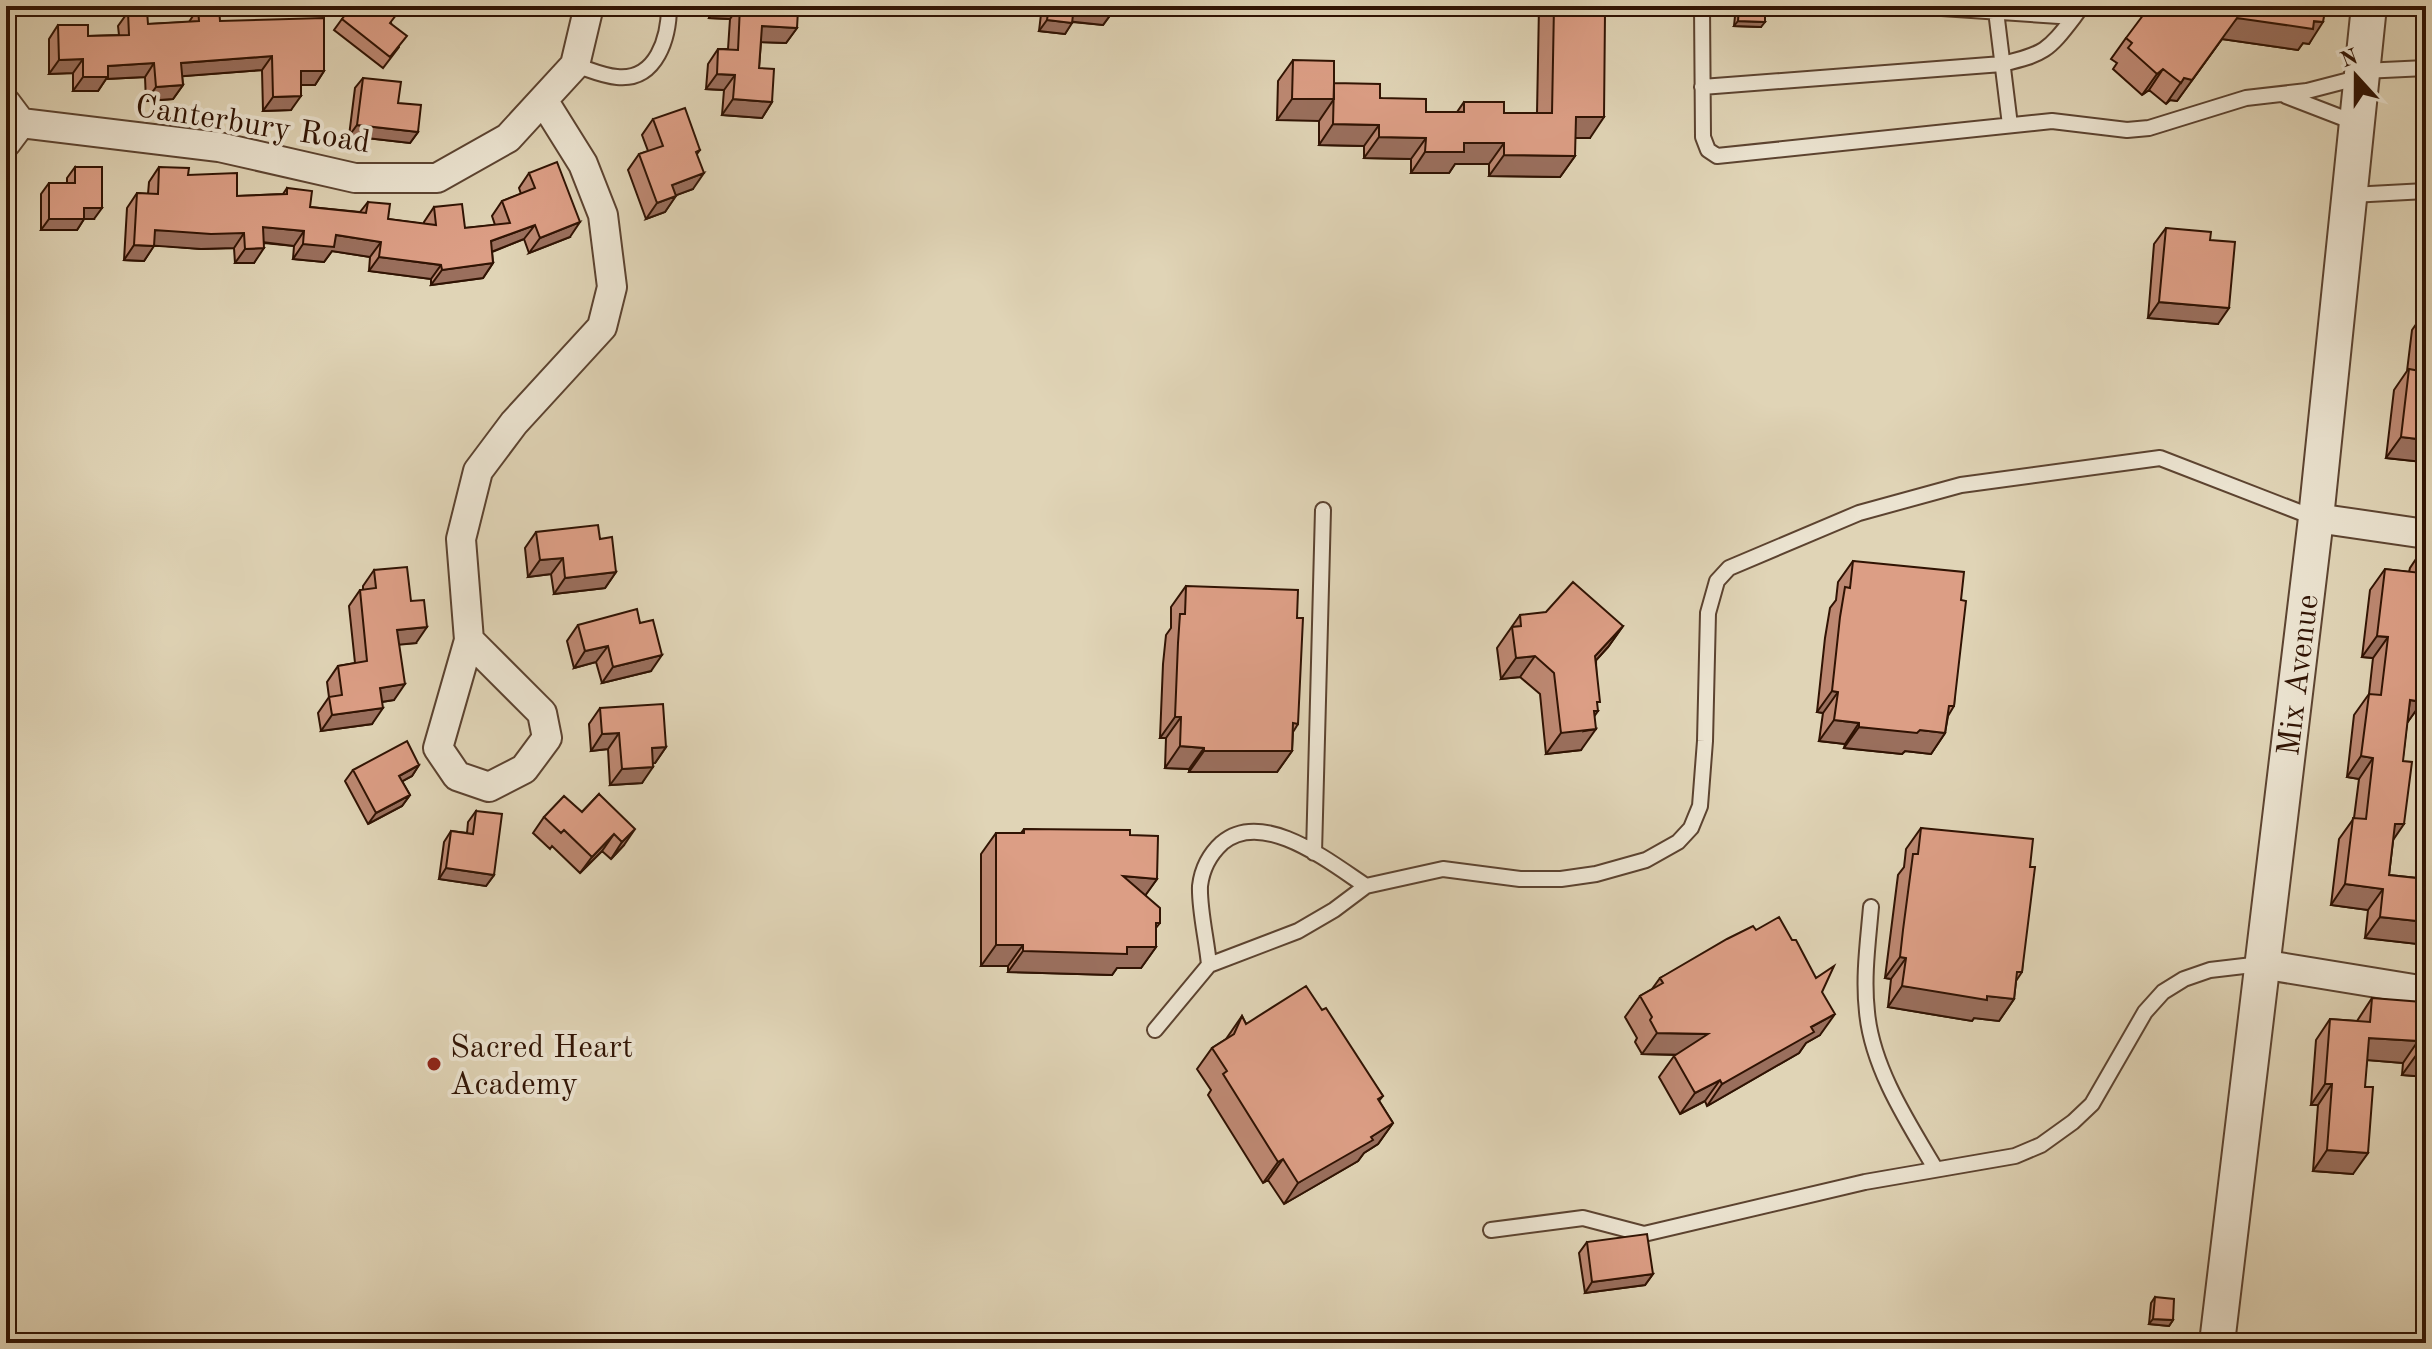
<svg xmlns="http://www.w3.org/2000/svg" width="2432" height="1349" font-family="'Old Standard TT',serif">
<rect width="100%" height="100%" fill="#e0d4b6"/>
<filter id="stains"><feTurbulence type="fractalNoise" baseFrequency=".0025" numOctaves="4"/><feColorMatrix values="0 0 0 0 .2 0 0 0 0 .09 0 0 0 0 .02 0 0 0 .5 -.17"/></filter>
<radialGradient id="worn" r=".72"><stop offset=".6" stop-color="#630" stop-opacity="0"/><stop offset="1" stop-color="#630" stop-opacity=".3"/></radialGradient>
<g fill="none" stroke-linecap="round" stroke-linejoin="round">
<g stroke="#5c4330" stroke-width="18">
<path id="service" d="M1702 6 1703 137 1708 150 1717 156 2052 121 2127 130 2149 128 2246 98 2307 91 2361 77
M1912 6 2074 17 2082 6
M1996 11 2010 125
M575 65C588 69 603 76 617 77 657 81 669 37 669 6
M2363 71 2426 68
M1702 87 2002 64C2044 54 2048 51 2074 17
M2286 96 2356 123
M2351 195 2426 191
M1314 853 1323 510
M1871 907C1868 942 1863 977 1867 1012 1872 1067 1907 1121 1935 1168
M1209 965C1207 941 1199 909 1200 886 1202 869 1210 854 1222 843 1263 808 1331 863 1366 886
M1155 1030 1209 965 1298 931 1334 910 1366 886 1443 869 1520 879H1561L1596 874 1646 860 1678 842 1691 828 1700 806 1705 741 1708 613 1717 581 1729 568 1859 513 1961 485 2160 458 2315 518
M1491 1230 1583 1218 1644 1234 1865 1182 2015 1156 2041 1145 2073 1122 2092 1104 2145 1012 2163 992 2184 979 2210 970 2261 964
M2099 1343V1341"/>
</g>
<g stroke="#5c4330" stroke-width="32">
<path id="minor" d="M6 103 21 123 6 143
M21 123 219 147 355 178H437L508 138 575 65 589 6
M2316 518 2426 534
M469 640 542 713 547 738 524 769 489 787 457 776 438 748 469 640 461 539 478 471 514 423 602 327 612 287 603 215 583 164 543 100
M2261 964 2426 991"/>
</g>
<g stroke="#5c4330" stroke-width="38">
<path id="tertiary" d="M2217 1343 2316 518 2369 6"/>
</g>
<use href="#service" stroke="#ebe3d0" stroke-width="14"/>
<use href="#minor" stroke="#ebe3d0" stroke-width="28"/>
<use href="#tertiary" stroke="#ebe3d0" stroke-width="34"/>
</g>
<path fill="#bd8872" stroke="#301303" stroke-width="2" d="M709 6H786V9L797 28 786 43 761 42 759 68 772 102 762 118 722 115 724 90 706 89 708 64 718 49H728L730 19 709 18Z
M1042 6H1112L1111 14 1103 25 1072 22 1065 34 1039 31Z
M1539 6H1596L1590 138H1575V156L1560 177 1489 176V164H1455L1449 173H1411V159L1364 158V146L1319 145V120H1277L1278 81 1293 60 1334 84 1426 112H1457L1464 102 1504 113H1537Z
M1736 6H1765L1761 27 1734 26Z
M198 8 220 21 324 71 315 85H301L291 110 263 111 262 70 182 76 183 85 173 99 146 101 145 77 106 79 98 91H73V73L49 74V39L58 25 88 36 119 35 118 26 128 12 148 24 189 22Z
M2325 13 2309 44 2303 43 2298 50 2222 39 2177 101 2170 100 2166 104 2149 90 2142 95 2113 69 2117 63 2111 59 2126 38 2326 13Z
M342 19 391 23 399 47 383 68 334 30Z
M363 78 398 103 418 132 410 143 349 136 355 88Z
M653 119 700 150 697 154 693 189 676 195 665 212 646 219 628 170 639 154 648 151 642 135Z
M75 167 94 219H84L77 230H41V194L49 183H67V178Z
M159 167 188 175 237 196 283 194 287 188 310 207 360 212 368 202 388 219 424 224V222L434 207 465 228 495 225 492 216 502 201 521 194 519 188 529 173 570 237 529 253 524 239 492 252 493 263 483 278 431 285V279L369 271 370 257 332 251 324 262 293 259 294 246 264 243 254 263H235L234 248 201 249 154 245 144 261 124 260 127 208 137 193 148 194 149 182Z
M2166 228 2210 240 2218 324 2148 318 2154 244Z
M2426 310V490L2420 489 2423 462 2386 458 2394 390 2407 371 2412 330Z
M536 532 600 539 616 572 605 588 554 594 551 574 528 577 525 548Z
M2424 547 2421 610 2417 637 2422 702 2407 723 2389 875 2426 879V945L2365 938 2368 910 2331 905 2339 839 2354 818 2359 779 2347 777 2354 715 2369 694 2373 658 2362 657 2370 590 2385 569 2409 572 2410 568Z
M1853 561 1961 600 1954 706 1948 716 1945 733 1931 754 1905 751 1902 754 1844 748 1845 744 1819 741 1823 713 1817 712 1825 638 1830 608 1836 600 1838 582Z
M374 570 416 643 399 644 394 700 382 702 372 724 321 731 318 713 329 697 327 682 338 666 355 663 349 606 360 590H363V586Z
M1186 586 1297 618 1298 724 1293 732 1292 751 1277 772H1189V769L1165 768 1166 738H1160L1163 664 1166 635 1171 628V607Z
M1520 615 1623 626 1608 647 1596 660 1597 706 1581 750 1546 754 1540 694 1520 677 1501 679 1497 648Z
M640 623 651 671 602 683 596 662 574 668 567 641 578 625Z
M600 708 666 747 655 763H653L642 783 610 785 608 749 591 751 589 724Z
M419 765 412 776 402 781 410 795 402 806 368 824 345 781 353 770Z
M599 794 624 845 611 859 602 851 580 873 552 846 550 849 533 833 544 817 582 812Z
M476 811 494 875 486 886 439 879 444 842 451 831 467 833 468 822Z
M1921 828 2030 867 2022 972 2016 981 2014 999 1999 1021 1974 1018 1972 1021 1888 1007 1891 979 1885 978 1898 875 1904 867 1906 849Z
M1024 829 1130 835 1157 879 1145 895 1160 923 1156 928V947L1141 968H1117L1112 975 1008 972V966H981V854L996 833H1021Z
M1756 930 1822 992 1820 1035 1806 1043 1799 1053 1707 1106 1705 1101 1680 1114 1659 1077 1674 1056 1677 1055 1642 1054 1635 1042 1637 1038 1625 1017 1640 996 1652 989 1660 978Z
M2372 998 2421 1013 2426 1077 2402 1075 2403 1063 2367 1060 2353 1174 2313 1171 2318 1105H2311L2316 1040 2330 1019 2357 1021Z
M1322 1010 1383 1096 1379 1101 1393 1123 1378 1144 1364 1153 1358 1161 1284 1204 1268 1180 1263 1183 1208 1095 1211 1090 1197 1069 1212 1048 1226 1039 1242 1016 1246 1024Z
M1587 1242 1653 1274 1645 1285 1585 1293 1579 1253Z
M2155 1297 2173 1320 2169 1326 2149 1324 2151 1303Z"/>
<path fill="#9a6f5d" stroke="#301303" stroke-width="2" d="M717 6H739L730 19 709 18Z
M1074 10 1111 14 1103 25 1066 21Z
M2237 18 2323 22 2309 44 2303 43 2298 50 2222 39 2177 101 2170 100 2166 104 2184 78Z
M1047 20 1072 23 1065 34 1039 31Z
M1738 21 1765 22 1761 27 1734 26Z
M762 26 797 28 786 43 751 42Z
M272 56 262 70 172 77 181 63Z
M83 59 73 73 49 74 59 60Z
M154 63 145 77 106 79 98 91H73L83 77 108 66Z
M2163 69 2149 90 2142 95 2157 74Z
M301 71H324L315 85H291Z
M717 74 735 75 724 90 706 89Z
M183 85 173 99 146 101 156 87Z
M301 96 291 110 263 111 273 97Z
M733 99 772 102 762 118 722 115Z
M1292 99H1334L1319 121 1277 120Z
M1576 117H1604L1590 138H1561Z
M1333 124 1379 125 1364 146 1319 145Z
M357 125 418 132 410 143 349 136Z
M1379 137 1426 138 1411 159 1364 158Z
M1464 143H1504L1489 164H1455L1449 173H1411L1425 152Z
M1504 155 1575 156 1560 177 1489 176Z
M704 173 693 189 661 201 672 185Z
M676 196 665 212 646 219 657 203Z
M84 208H102L94 219H77Z
M49 219H84L77 230H41Z
M580 222 570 237 529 253 540 238Z
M535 225 524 239 481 256 491 241Z
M263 227 304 231 294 246 253 241Z
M155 230 244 233 234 248 201 249 144 245Z
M336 235 381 242 370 257 332 251 324 262 293 259 303 244Z
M134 245 154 246 144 261 124 260Z
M264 248 254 263H235L245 249Z
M379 257 441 265 431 279 369 271Z
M493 263 483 278 431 285 442 270Z
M2159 302 2229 308 2218 324 2148 318Z
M2401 437 2426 440V458L2423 462 2386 458Z
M2426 480V490L2420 489Z
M563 558 551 574 528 577 540 560Z
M616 572 605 588 554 594 565 578Z
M2423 588H2426V611L2409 609Z
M1623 626 1608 647 1581 677 1595 656Z
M427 627 416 643 386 646 397 630Z
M2377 636 2388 637 2373 658 2362 657Z
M608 646 596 662 574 668 585 651Z
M662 655 651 671 602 683 613 667Z
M1535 656 1520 677 1501 679 1516 658Z
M405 684 394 700 368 704 380 688Z
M1832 691 1838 692 1823 713 1817 712Z
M2410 700 2422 702 2407 723Z
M383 708 372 724 321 731 332 715Z
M1594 711H1598L1584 731 1596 729 1581 750 1546 754 1561 733Z
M1175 717H1181L1166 738H1160Z
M1834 720 1859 723 1845 744 1819 741Z
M1859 727 1920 730 1945 733 1931 754 1905 751 1902 754 1844 748Z
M619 733 608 749 591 751 602 734Z
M1180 746 1204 748 1189 769 1165 768Z
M666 747 655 763 640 764 652 748Z
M1204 751H1292L1277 772H1189Z
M2361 756 2373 758 2359 779 2347 777Z
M419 765 412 776 392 787 399 776Z
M653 767 642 783 610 785 622 769Z
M410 795 402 806 368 824 376 813Z
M2395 824H2404L2389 846Z
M635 829 624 845 611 859 622 842Z
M614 834 602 851 580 873 592 857Z
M446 868 494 875 486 886 439 879Z
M1123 876 1157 879 1142 900Z
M2345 884 2383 889 2368 910 2331 905Z
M2380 917 2426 922V945L2365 938Z
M996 945H1023L1008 966H981Z
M1127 947H1156L1141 968H1117L1112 975 1008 972 1023 951Z
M1900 957 1906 958 1891 979 1885 978Z
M1902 986 2014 999 1999 1021 1974 1018 1972 1021 1888 1007Z
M1835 1014 1820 1035 1806 1043 1799 1053 1707 1106 1722 1084 1811 1027Z
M1657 1033 1708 1034 1693 1055 1642 1054Z
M2369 1038 2418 1041 2403 1063 2354 1059Z
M2417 1054 2426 1055V1077L2402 1075Z
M1720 1080 1705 1101 1680 1114 1695 1093Z
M2325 1084H2332L2318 1105H2311Z
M1393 1123 1378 1144 1364 1153 1358 1161 1284 1204 1298 1183Z
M2327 1150 2368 1153 2353 1174 2313 1171Z
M1283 1159 1268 1180 1263 1183 1278 1162Z
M1653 1274 1645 1285 1585 1293 1592 1282Z
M2153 1319 2173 1320 2169 1326 2149 1324Z"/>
<path fill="#dc9e85" stroke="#301303" stroke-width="2" d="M352 6H403L390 23 407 36 390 57 342 19Z
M740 6H786V9L798 10 797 28 762 26 759 68 774 69 772 102 733 99 735 75 717 74 718 49 738 50Z
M1049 6H1112L1111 14 1074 10V7L1072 23 1047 20Z
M1554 6H1596V13H1605L1604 117H1576L1575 156 1504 155V143H1464V152H1425L1426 138 1379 137V125L1333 124 1334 83 1380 84V98L1426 99V112H1464V102H1504V113H1552Z
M1739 6H1765V22L1738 21Z
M2150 6H2326L2323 22 2314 21 2313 29 2237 18 2192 80 2184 78 2181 83 2163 69 2157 74 2128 48 2132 43 2126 38Z
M219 7 220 21 324 18V71H301V96L273 97 272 56 181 63 183 85 156 87 154 63 108 66V77H83V59L59 60 58 25H88V36L129 35 128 12 147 11 148 24 199 21 198 8Z
M1293 60 1334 61V99H1292Z
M363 78 401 82 398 103 421 105 418 132 357 125Z
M685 108 700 150 696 152 704 173 672 185 676 196 657 203 639 154 663 146 653 119Z
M557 162 580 222 540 238 535 225 491 241 493 263 442 270 441 265 379 257 381 242 336 235 334 247 303 244 304 231 263 227 264 248 245 249 244 233 211 234 155 230 154 246 134 245 137 193 158 194 159 167 189 168 188 175 237 173V196L287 194V188L312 191 310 207 366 213 368 202 390 204 388 219 436 225 434 207 462 204 465 228 510 223 502 201 535 188 529 173Z
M75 167H102V208H84V219H49V183H75Z
M2166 228 2211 232 2210 240 2235 242 2229 308 2159 302Z
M2426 316V440L2401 437 2409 369 2420 371Z
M598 525 600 539 612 537 616 572 565 578 563 558 540 560 536 532Z
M2424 547H2426V588H2423L2417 637 2426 638V669L2422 702 2410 700 2403 761 2412 762 2404 824H2395L2389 875 2426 879V922L2380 917 2383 889 2345 884 2353 818 2366 819 2373 758 2361 756 2369 694 2381 695 2388 637 2377 636 2385 569 2421 573Z
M1853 561 1964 572 1961 600 1966 601 1954 706H1949L1945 733 1920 730 1917 733 1859 727V723L1834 720 1838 692 1832 691 1840 617 1845 587 1850 588Z
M407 567 411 601 424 600 427 627 397 630 405 684 380 688 383 708 332 715 329 697 342 695 338 666 367 661 360 590 376 588 374 570Z
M1573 582 1623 626 1595 656 1600 702H1597L1598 711H1594L1596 729 1561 733 1554 673 1535 656 1516 658 1512 627 1521 626 1520 615 1546 612Z
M1186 586 1298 590 1297 618H1303L1298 724 1293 723 1292 751H1204V748L1180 746 1181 717H1175L1178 643 1180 614H1185Z
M637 609 640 623 653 620 662 655 613 667 608 646 585 651 578 625Z
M663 704 666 747 652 748 653 767 622 769 619 733 602 734 600 708Z
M407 741 419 765 399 776 410 795 376 813 353 770Z
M599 794 635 829 622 842 614 834 592 857 564 830 561 833 544 817 564 796 582 812Z
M476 811 502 814 494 875 446 868 451 831 473 834Z
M1921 828 2033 839 2030 867H2035L2022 972H2017L2014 999 1987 996V1000L1902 986 1906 958 1900 957 1903 930 1913 854H1918Z
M1024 829 1130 830V835L1158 836 1157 879 1123 876 1160 908V923H1156V947H1127V954L1023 951V945H996V833H1024Z
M1779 917 1792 940H1796L1816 978 1834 966 1822 992 1835 1014 1811 1027 1814 1032 1722 1084 1720 1080 1695 1093 1674 1056 1708 1034 1657 1033 1650 1020 1652 1017 1640 996 1663 983 1660 978 1727 939 1753 926 1756 930Z
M1306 986 1322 1010 1326 1008 1383 1096 1378 1099 1393 1123 1371 1137 1373 1140 1298 1183 1283 1159 1278 1162 1223 1074 1227 1071 1212 1048 1234 1034 1242 1016 1246 1024Z
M2372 998 2422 1002 2421 1013 2426 1014V1055L2417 1054 2418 1041 2369 1038 2365 1087H2373L2368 1153 2327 1150 2332 1084H2325L2330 1019 2370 1022Z
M1647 1234 1653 1274 1592 1282 1587 1242Z
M2155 1297 2174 1299 2173 1320 2153 1319Z
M1972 1335 2001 1341V1343H1970Z"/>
<circle fill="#8f2418" stroke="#ebe3d0" stroke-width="3" cx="434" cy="1064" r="8"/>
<g text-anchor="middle" stroke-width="8" stroke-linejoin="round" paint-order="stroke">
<g font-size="32" fill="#301303" stroke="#ebe3d0">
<text transform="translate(253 123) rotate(9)" y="11">Canterbury Road</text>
<text transform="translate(2297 675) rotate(-83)" y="11">Mix Avenue</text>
</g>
<g font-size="32" fill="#301303" stroke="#ebe3d0" text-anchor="start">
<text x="450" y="1057">Sacred Heart<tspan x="450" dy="37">Academy</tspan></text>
</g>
</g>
<rect width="2432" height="1349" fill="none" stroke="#e0d4b6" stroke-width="32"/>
<rect x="8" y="8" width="2416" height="1333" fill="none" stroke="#301303" stroke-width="4"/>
<rect x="16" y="16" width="2400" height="1317" fill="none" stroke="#301303" stroke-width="2"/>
<g transform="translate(2356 76) rotate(339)" stroke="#ebe3d0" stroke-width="6" paint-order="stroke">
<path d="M0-6L14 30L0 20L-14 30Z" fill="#301303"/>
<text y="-12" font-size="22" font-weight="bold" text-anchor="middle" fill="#301303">N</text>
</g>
<rect width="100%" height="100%" filter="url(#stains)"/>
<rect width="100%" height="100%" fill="url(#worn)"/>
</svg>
